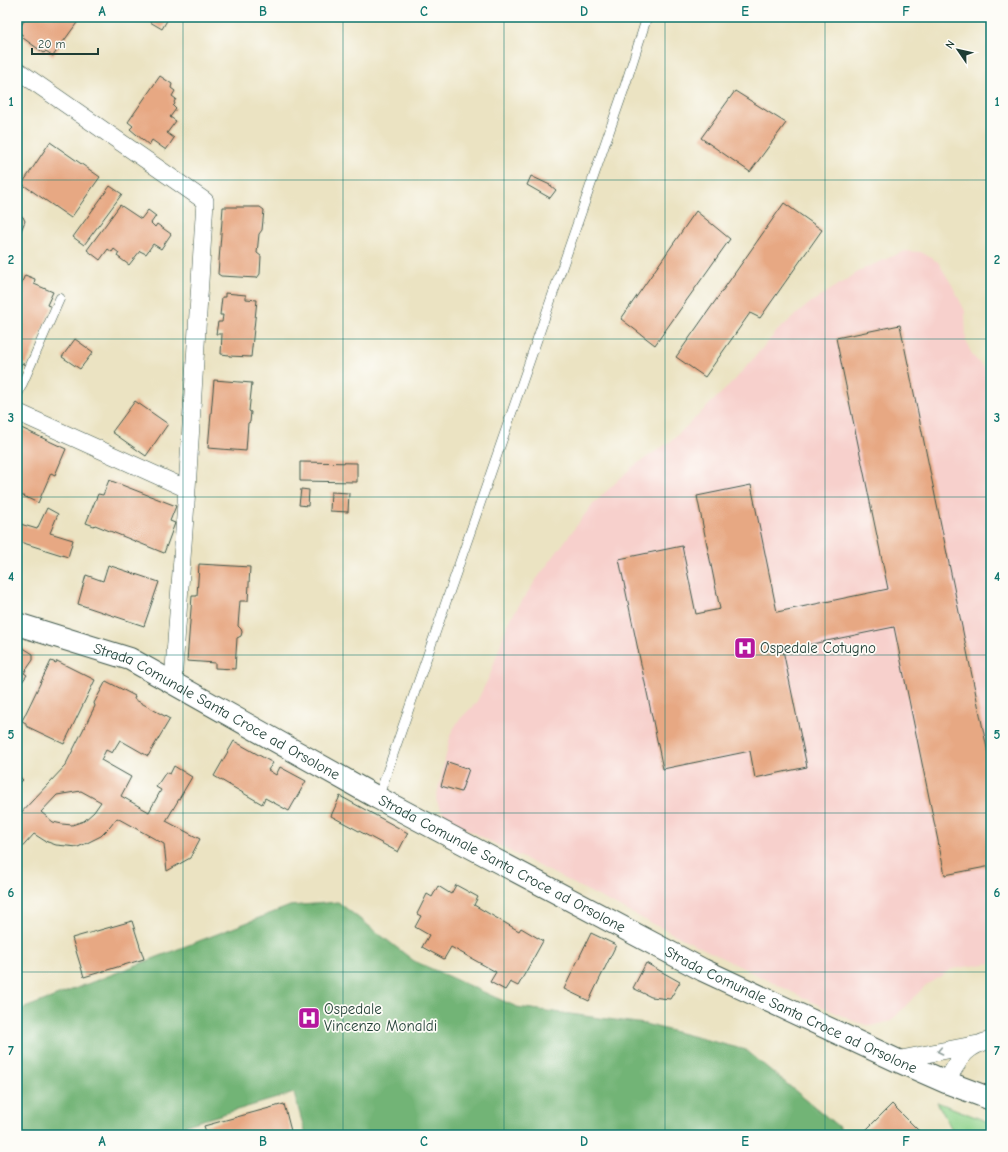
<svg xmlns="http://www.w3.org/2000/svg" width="1008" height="1152" font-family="'Comic Neue',sans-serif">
<rect width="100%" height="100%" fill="#fdfcf7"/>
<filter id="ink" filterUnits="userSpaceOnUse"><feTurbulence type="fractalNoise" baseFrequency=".025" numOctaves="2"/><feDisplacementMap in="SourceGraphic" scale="8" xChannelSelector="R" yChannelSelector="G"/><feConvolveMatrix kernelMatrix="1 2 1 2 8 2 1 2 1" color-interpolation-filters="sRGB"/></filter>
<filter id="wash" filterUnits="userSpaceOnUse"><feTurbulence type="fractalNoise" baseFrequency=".012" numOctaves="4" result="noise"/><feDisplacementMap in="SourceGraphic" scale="16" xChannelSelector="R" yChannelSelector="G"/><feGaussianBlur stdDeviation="0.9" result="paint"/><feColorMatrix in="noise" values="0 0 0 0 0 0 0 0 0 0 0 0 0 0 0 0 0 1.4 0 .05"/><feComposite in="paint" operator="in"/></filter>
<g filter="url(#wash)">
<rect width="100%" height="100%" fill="#ebe3c2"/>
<path fill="#f7d0cc" d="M905 251 921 252 938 262 952 285 965 311 966 341 972 355 991 375V963L952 969 925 986 891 1021 871 1026 853 1021 804 998 651 923 470 831 448 818 440 809 436 799 451 733 459 720 476 703 490 675 508 622 536 580 592 505 632 467 670 442 734 381 778 330 810 303 863 269Z"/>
<path fill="#8ed28a" stroke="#56885f" d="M937 1102 991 1123V1135H955Z"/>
<path fill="#72b476" stroke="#487855" d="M338 902 414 961 517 1007 645 1024 746 1050 839 1127 843 1135H306L294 1093 186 1125 189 1135H17V1011L290 906Z"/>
<g id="blocks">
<path fill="#e7a883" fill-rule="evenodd" d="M27 17H75L79 20 53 56 46 51 44 53 23 38 24 36 17 31Z
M153 17H169L162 29 150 22Z
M160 76 172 84 171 88 175 91 172 96 176 99 174 102 175 104 173 106 176 109 170 117 176 121 167 133 174 138 166 150 152 140 149 145 130 129 133 126 128 122Z
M735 91 786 123 750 172 701 138Z
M50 142 100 177 71 218 22 184Z
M531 176 550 185 556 190 550 198 527 185Z
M110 186 122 194 84 245 73 237Z
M784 203 822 230 760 318 750 313 705 377 676 357Z
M120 205 141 219 148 210 156 216 151 223 155 227 157 224 171 234 161 249 153 244 146 254 140 251 129 265 117 256 119 253 114 249 112 252 108 249 100 260 87 250Z
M223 207H260L264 210 262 230 259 234 257 253 261 256 260 274 257 278 221 276 218 274Z
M696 211 730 239 655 345 621 319Z
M17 214 23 217 25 221 17 241Z
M25 275 35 279 34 284 53 292 47 305 52 307 26 365 22 363 17 373V293Z
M225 293 246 295V299L257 300 251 357 229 356V355L221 354 222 334H216L218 322H222L223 315H220L222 297H225Z
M900 325 991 768V866L945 875 894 627 783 650 807 767 755 778 750 751 663 769 619 559 682 546 696 614 720 609 697 496 751 485 777 612 888 589 836 338Z
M75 339 93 352 80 369 62 357Z
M214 380 252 383 249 411 251 412 250 422 248 423 246 451 208 448Z
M135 401 168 424 146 456 112 432Z
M17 426 66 449 55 475 51 473 38 503 17 493 21 482 17 480Z
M300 462 357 463V482L300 481Z
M109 480 176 506 170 521 175 523 164 553 95 525 94 526 86 523 98 494 103 495Z
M301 489 309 490 308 506 299 505Z
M331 492 349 493 348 512 330 511Z
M47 508 58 514 50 533 73 540 68 557 17 541V523L37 529Z
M199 564 250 567 248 601H240L238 626 241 629 242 632 241 636 237 638 235 669 215 668V663L187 661 192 596H197Z
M108 565 159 582 144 626 78 604 86 575 103 581Z
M17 644 33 654V660L24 673 27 675 22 682 20 680 17 684Z
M51 661 56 663 57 661 95 680 64 744 26 726V723L22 721Z
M106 681 135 696 134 699 170 719 148 756 120 740 112 753 106 750 101 760 131 777 121 796 149 812 161 790 156 787 166 772 170 774 174 766 192 777 166 821 200 839 190 858 167 871 164 844 117 818 110 827 101 836 87 843 78 847 56 845 45 841 34 834 17 853V817L65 766 95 706 94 703ZM81 791 101 802 94 812 84 821 72 825 62 824 53 822 41 812 57 795Z
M234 741 273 763 268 770 276 775 280 767 306 781 289 811 265 798 262 804 214 776Z
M448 762 469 769 461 792 441 786Z
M17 774 23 780 17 786Z
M340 796 408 833 398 852 331 816Z
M456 885 478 897 474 905 519 931 521 928 543 941 518 986 510 982 505 990 490 982 496 972 451 947 444 959 422 947 429 935 415 927 421 916 417 914 427 894 432 897 438 886 451 894Z
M132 921 144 959 84 977 72 938Z
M591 933 616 945 589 1001 564 989Z
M646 963 680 982 670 999 651 997 633 988Z
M284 1104 292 1135H207L204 1126Z
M892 1104 923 1135H863L862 1134Z"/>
</g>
</g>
<g filter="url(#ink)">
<use href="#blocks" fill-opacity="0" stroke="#3e5649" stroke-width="1"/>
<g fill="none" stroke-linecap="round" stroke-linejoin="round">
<g stroke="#3e5649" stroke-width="10">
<path id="lane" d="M17 396 60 298
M378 798 624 89 647 17"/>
</g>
<g stroke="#3e5649" stroke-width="18">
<path id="street" d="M17 70 205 201 187 489 173 683
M17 412 187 489
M896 1060 978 1044
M946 1082C960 1059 963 1047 991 1040"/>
</g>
<g stroke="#3e5649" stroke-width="24">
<g id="secondary">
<path id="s1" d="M17 624 130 659 378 798 703 970 896 1060 946 1082 991 1099"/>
</g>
</g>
<use href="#lane" stroke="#fff" stroke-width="9"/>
<use href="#street" stroke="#fff" stroke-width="17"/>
<use href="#secondary" stroke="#fff" stroke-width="22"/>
</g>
<defs><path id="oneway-chevron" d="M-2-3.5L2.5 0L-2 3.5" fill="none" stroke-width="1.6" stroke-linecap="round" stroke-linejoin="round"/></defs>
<use stroke="#8f9e9a" href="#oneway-chevron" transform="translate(940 1051) rotate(168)"/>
</g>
<path fill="none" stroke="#0f766e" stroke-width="1" stroke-opacity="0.55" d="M183 17V1135M343 17V1135M504 17V1135M665 17V1135M825 17V1135M17 180H991M17 339H991M17 497H991M17 655H991M17 813H991M17 972H991"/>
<defs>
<g id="hospital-square" transform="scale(1.15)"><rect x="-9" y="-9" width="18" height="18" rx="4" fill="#b5179e" stroke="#fdfcf7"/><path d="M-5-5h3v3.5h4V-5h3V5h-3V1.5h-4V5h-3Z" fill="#fff"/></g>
</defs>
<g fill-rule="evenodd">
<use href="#hospital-square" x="745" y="648"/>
<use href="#hospital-square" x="309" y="1018"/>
</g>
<g text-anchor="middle" stroke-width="3.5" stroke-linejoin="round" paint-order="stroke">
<g font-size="15" fill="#1f3d34" stroke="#fdfcf7" text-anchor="start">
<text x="760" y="653">Ospedale Cotugno</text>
<text x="324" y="1014">Ospedale<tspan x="324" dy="17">Vincenzo Monaldi</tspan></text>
</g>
<g font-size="15" fill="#1f3d34" stroke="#fdfcf7">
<text dy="5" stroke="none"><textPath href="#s1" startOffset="219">Strada Comunale Santa Croce ad Orsolone</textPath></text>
<text dy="5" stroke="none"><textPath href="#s1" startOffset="543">Strada Comunale Santa Croce ad Orsolone</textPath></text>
<text dy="5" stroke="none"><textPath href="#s1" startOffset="867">Strada Comunale Santa Croce ad Orsolone</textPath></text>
</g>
</g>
<rect width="1008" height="1152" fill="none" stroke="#fdfcf7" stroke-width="44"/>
<g transform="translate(958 50) rotate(304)" stroke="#fdfcf7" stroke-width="3" paint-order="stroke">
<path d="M0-3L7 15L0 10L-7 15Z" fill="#1f3d34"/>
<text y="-6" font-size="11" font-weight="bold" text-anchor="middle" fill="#1f3d34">N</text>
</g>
<path d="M32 48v6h66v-6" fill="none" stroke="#1f3d34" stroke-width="2"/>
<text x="38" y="48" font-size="12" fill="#1f3d34" stroke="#fdfcf7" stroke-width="3" paint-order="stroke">20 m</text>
<rect x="22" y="22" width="964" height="1108" fill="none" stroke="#0f766e" stroke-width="1.5"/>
<g font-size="13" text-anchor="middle" font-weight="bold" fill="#0f766e">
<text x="102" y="16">A</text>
<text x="263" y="16">B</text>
<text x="424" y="16">C</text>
<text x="584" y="16">D</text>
<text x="745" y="16">E</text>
<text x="906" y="16">F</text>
<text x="11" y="106">1</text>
<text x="997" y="106">1</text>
<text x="11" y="264">2</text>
<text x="997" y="264">2</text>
<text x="11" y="422">3</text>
<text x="997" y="422">3</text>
<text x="11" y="581">4</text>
<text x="997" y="581">4</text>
<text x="11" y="739">5</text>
<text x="997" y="739">5</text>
<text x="11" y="897">6</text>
<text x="997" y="897">6</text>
<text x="11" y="1055">7</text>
<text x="997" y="1055">7</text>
<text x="102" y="1146">A</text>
<text x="263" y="1146">B</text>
<text x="424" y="1146">C</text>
<text x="584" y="1146">D</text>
<text x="745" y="1146">E</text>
<text x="906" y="1146">F</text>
</g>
</svg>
